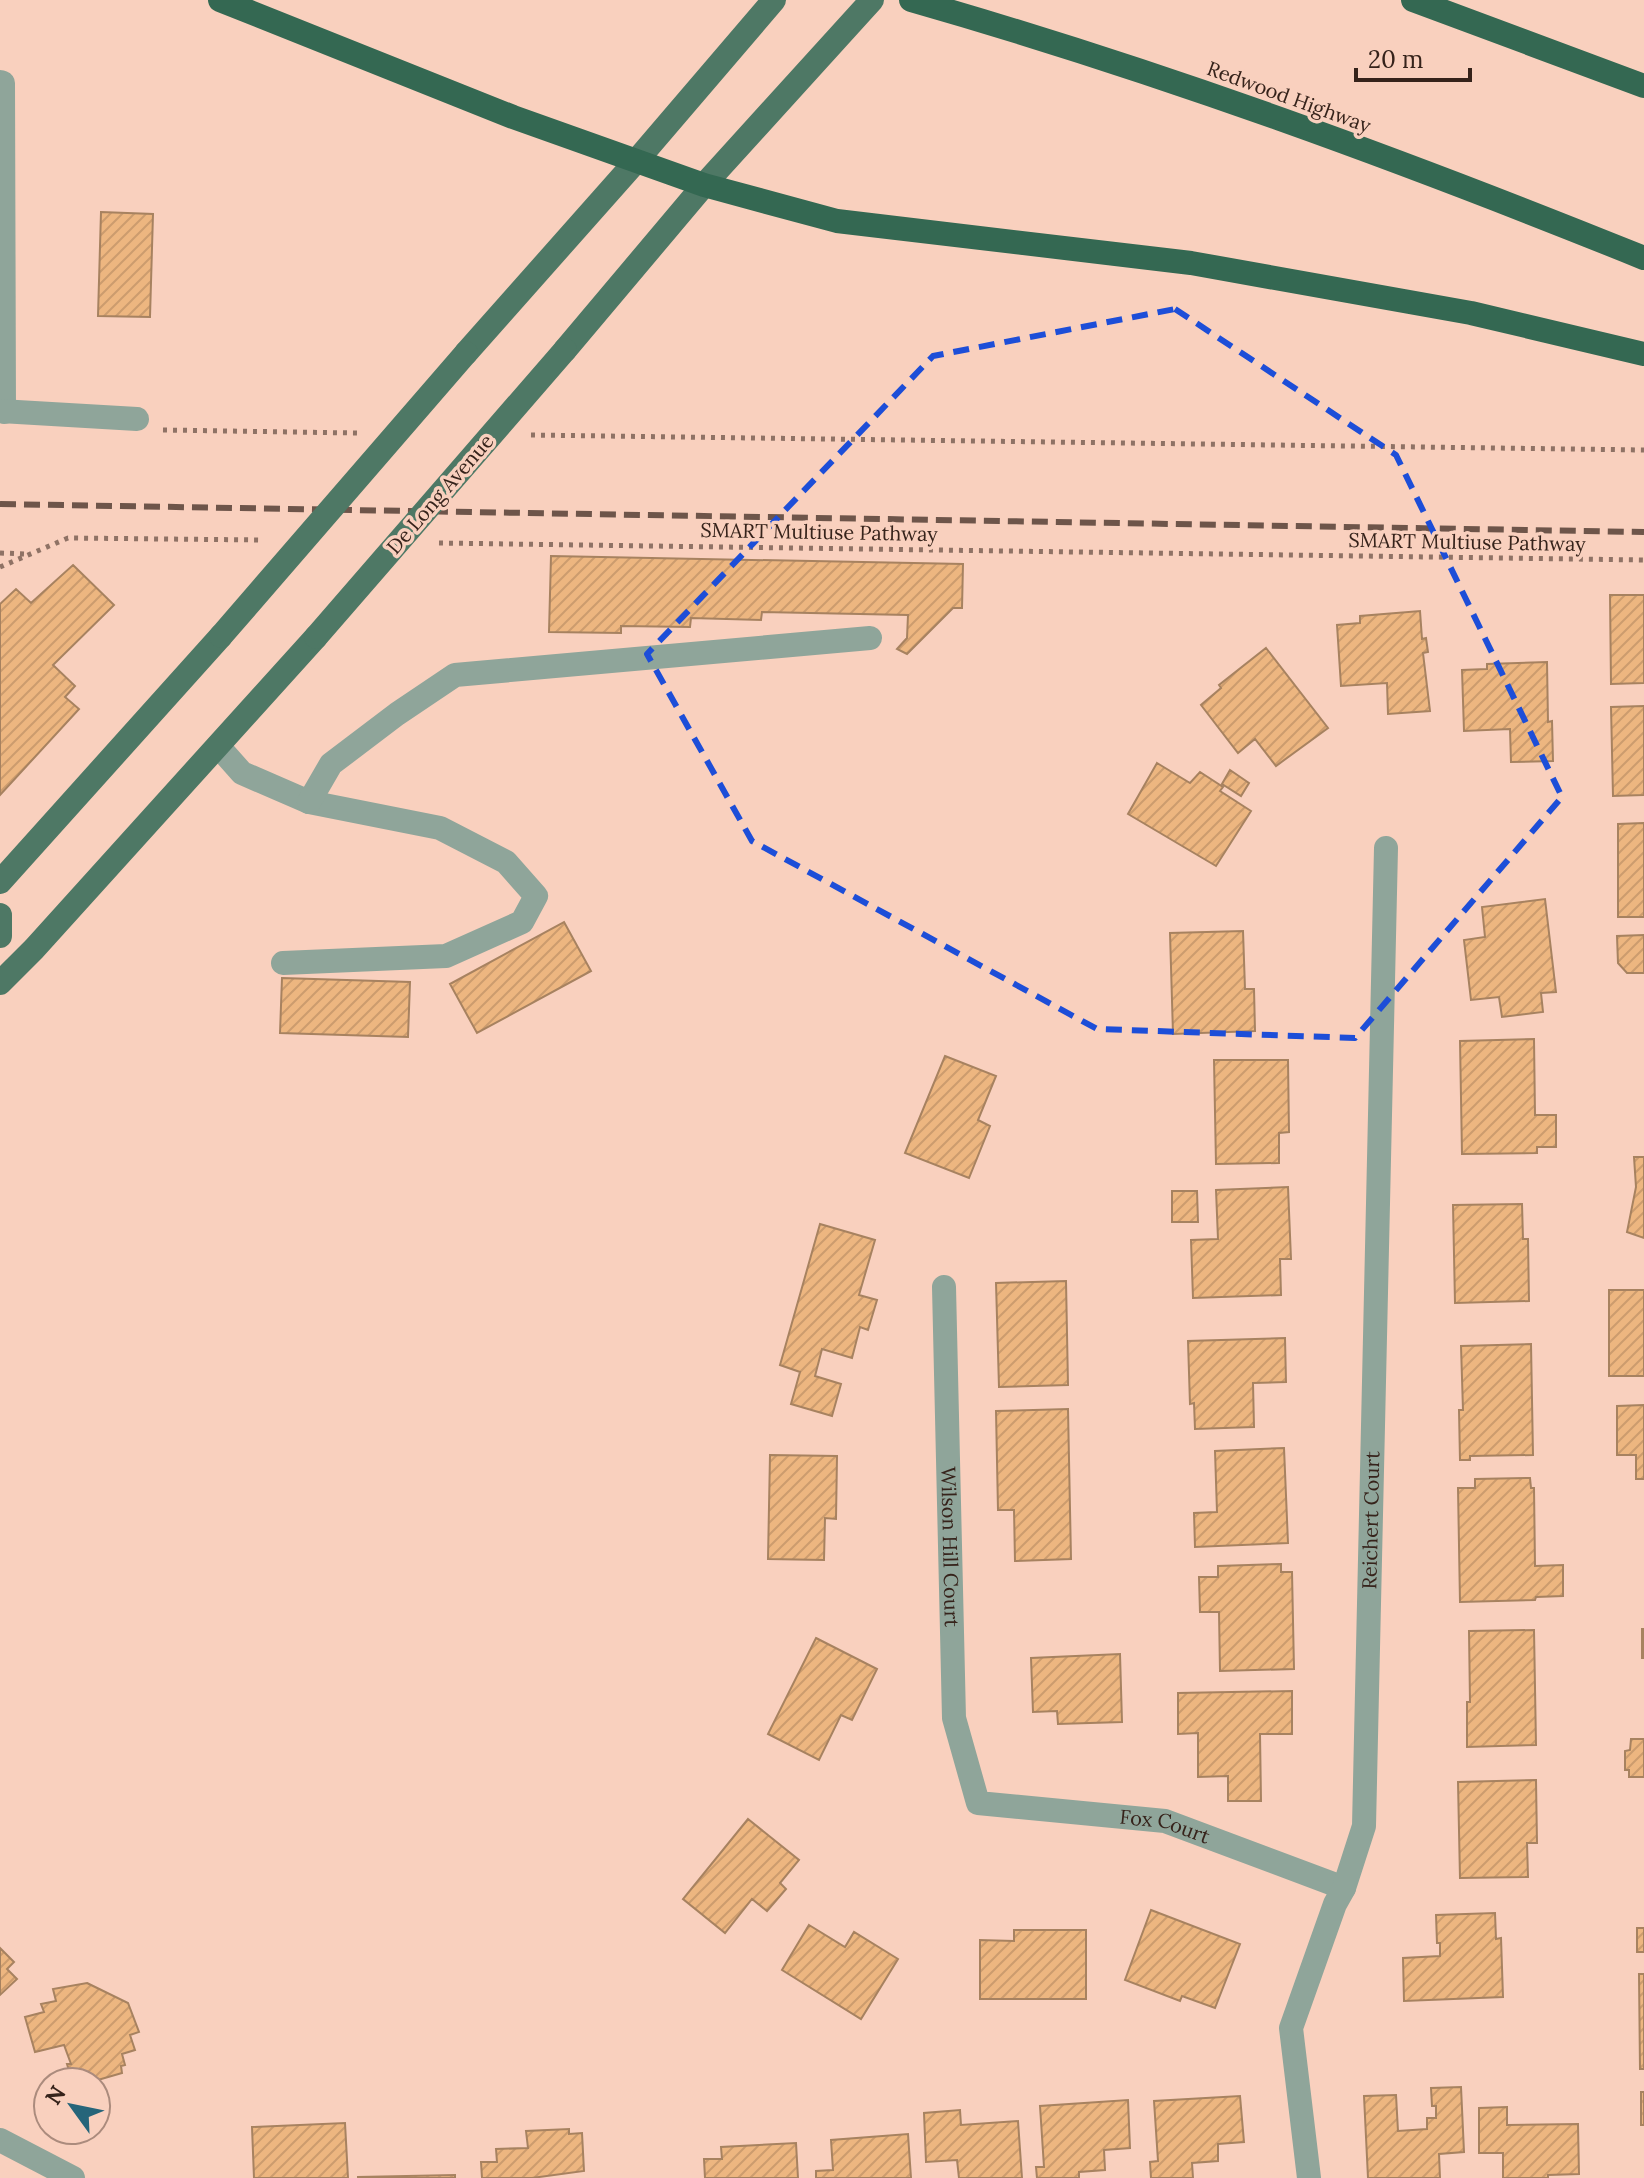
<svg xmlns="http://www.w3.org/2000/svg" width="1644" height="2178" font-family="Lora,serif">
<defs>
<pattern id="building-hatch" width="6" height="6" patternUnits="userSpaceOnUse" patternTransform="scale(2)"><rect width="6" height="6" fill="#edb680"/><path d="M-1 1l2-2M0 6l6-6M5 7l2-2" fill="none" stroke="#cc9c6e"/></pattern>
</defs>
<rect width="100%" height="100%" fill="#f9d0be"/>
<path fill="url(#building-hatch)" stroke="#a78260" stroke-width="2" d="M101 212 153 214 150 317 98 316Z
M551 556 963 564 962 608H953L907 654 897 649 907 638 908 615 762 612 761 620 691 618 690 627 621 626V633L549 632Z
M73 565 114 605 53 665 75 686 65 697 79 709 0 795V604L16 589 31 603Z
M1610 595H1644V683L1611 684Z
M1420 611 1422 639 1426 638 1428 652 1423 653 1430 711 1388 714 1387 683 1341 686 1337 625 1360 623V616Z
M1266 648 1328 728 1276 766 1255 739 1238 753 1201 705 1221 688 1219 685Z
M1547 662 1548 722 1552 721 1553 761 1511 762 1510 729 1464 731 1462 670 1487 669V664Z
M1644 706V795L1613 796 1611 707Z
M1157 763 1190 783 1200 772 1223 787 1220 791 1251 811 1216 866 1128 814Z
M1230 770 1249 783 1241 796 1222 784Z
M1644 823V917H1618V824Z
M1545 899 1556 992 1541 993 1543 1012 1502 1017 1499 997 1471 1000 1464 940 1485 937 1482 907Z
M564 922 591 971 477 1033 450 984Z
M1243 931 1245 989H1254L1255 1031 1173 1034 1170 933Z
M1644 935V973H1627L1618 963 1617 936Z
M282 978 410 982 408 1037 280 1033Z
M1534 1039 1535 1115H1556V1147H1537V1153L1462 1154 1460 1041Z
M945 1056 996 1076 978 1120 990 1126 969 1178 905 1153Z
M1214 1060H1288L1289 1132 1279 1133V1163L1216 1164Z
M1634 1157H1644V1238L1627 1232 1636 1187Z
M1288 1187 1291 1259H1280L1281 1295 1193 1298 1191 1240 1218 1239 1216 1190Z
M1172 1191H1197L1198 1222H1172Z
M1522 1204 1523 1239H1528L1529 1301 1455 1303 1453 1205Z
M820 1224 875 1240 859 1295 877 1300 868 1330 860 1327 852 1358 822 1349 815 1376 841 1384 832 1416 791 1404 800 1372 780 1365Z
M1066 1281 1068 1385 999 1387 996 1283Z
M1609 1290H1644V1376H1609Z
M1285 1338 1286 1382 1253 1383 1254 1427 1195 1429 1194 1403 1190 1404 1188 1341Z
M1531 1344 1533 1455 1470 1456V1460H1460L1459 1410H1463L1461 1346Z
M1644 1405V1479H1636V1455H1617V1406Z
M1068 1409 1071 1559 1015 1561 1014 1510H998L996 1411Z
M1284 1448 1288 1543 1195 1547 1194 1513 1217 1512 1215 1451Z
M770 1455 837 1456 836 1519 825 1518 824 1560 768 1559Z
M1530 1478 1531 1488H1534L1535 1566 1563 1565V1596L1536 1597 1535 1600 1460 1602 1458 1488H1475V1479Z
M1281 1564V1572H1292L1294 1669 1220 1671 1219 1612H1200L1199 1577H1218V1566Z
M1642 1629H1644V1658H1642Z
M1534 1630 1536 1745 1467 1747V1702H1470L1469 1631Z
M816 1638 877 1669 852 1720 841 1715 819 1760 768 1734Z
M1120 1654 1122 1722 1058 1724 1057 1711 1033 1712 1031 1658Z
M1292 1691V1734H1260L1261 1801H1228V1776L1198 1777V1733L1178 1734V1693Z
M1631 1739H1644V1777H1629V1770H1625V1751L1630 1750Z
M1536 1780 1537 1843H1527L1528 1877 1460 1878 1458 1782Z
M748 1819 799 1860 780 1883 786 1889 767 1911 752 1899 725 1933 683 1899Z
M1151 1910 1240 1944 1215 2008 1182 1996 1180 2001 1125 1980Z
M1495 1913 1496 1939 1501 1938 1503 1997 1404 2001 1403 1958 1440 1956V1943H1437L1436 1915Z
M809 1925 845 1947 854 1932 898 1959 861 2019 782 1970Z
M1637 1928H1644V1952H1637Z
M1014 1930H1086V1999H980V1940L1014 1941Z
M0 1948 14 1962 7 1969 17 1979 0 1995Z
M1639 1974H1644V2069H1640Z
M87 1983 128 2003 139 2032 130 2035 135 2050 122 2054 125 2065 121 2066 122 2073 91 2082H78L76 2073 70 2074 67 2064H71L64 2045 35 2052 25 2017 44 2012 41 2004 56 2001 53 1989Z
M1461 2087 1464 2152 1439 2154 1440 2178H1368L1364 2096 1396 2095 1398 2131 1427 2129V2118H1436V2106H1432L1431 2088Z
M1641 2092H1644V2125H1641Z
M1240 2096 1244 2142 1218 2144V2161L1192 2163 1193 2178H1151L1150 2162 1158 2161 1154 2101Z
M1128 2100 1130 2148 1104 2150 1105 2170 1079 2172V2178H1037L1036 2167H1044L1040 2106Z
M1507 2107V2125L1578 2124 1579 2174 1548 2175V2178H1503V2153H1479V2108Z
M960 2110 961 2125 1018 2121 1022 2178H959L957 2160 926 2162 924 2113Z
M345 2123 348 2178H254L252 2127Z
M569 2129V2134L582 2133 584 2171 532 2178H482L481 2162H497L496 2149 528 2148 526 2131Z
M908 2134 911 2178H816V2171L833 2170 831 2140Z
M796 2143 798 2178H705L704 2159H722L721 2147Z
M455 2175V2178H358V2177Z"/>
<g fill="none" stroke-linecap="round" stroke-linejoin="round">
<path stroke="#8f7265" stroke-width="5" stroke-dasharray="4 6" stroke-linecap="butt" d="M163 430 357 433
M531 435 1644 450
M439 543 1644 560
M0 553 27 554
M0 567 68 538 261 540"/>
<g stroke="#8fa59a" stroke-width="24">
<path d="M0 82 3 83 4 412"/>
<path d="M0 411 137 419"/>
<path d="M218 746 242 773 309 802 440 828 506 862 536 896 522 922 446 956 283 963"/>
<path d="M309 802 331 764 397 714 455 675 870 638"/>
<path id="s1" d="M944 1287 954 1718 978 1803 1165 1821 1344 1888"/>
<path d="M0 2140 73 2178"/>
<path id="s2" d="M1309 2178 1291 2028 1335 1904 1344 1888 1364 1826 1386 848"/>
</g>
<path stroke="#4e7865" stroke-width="24" d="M565 350 704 185 872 0
M466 353 638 159 774 0
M0 882 221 636
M0 915V936
M0 983 34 949 316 637"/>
<path stroke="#346852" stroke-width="24" d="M220 0 513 117 704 185 837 221 1191 263 1471 313 1644 354
M911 0C1160 71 1404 161 1644 258
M1413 0 1644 86"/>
<path stroke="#6e554a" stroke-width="6" stroke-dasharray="16 8" stroke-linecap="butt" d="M0 504 1644 532"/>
<path stroke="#4e7865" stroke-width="24" d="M221 636 466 353
M316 637 565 350"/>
</g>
<path fill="none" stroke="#1d4ed8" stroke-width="6" stroke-dasharray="16 10" stroke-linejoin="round" d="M1175 309 1396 455 1562 797 1355 1038 1097 1029 752 841 647 654 933 356Z"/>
<g text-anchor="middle" stroke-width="7" stroke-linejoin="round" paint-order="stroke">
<g font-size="20" fill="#36231b" stroke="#f9d0be">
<text transform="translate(1289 97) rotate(20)" y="7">Redwood Highway</text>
<text transform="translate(440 494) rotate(-49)" y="7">De Long Avenue</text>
<text transform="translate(819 532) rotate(1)" y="7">SMART Multiuse Pathway</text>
<text transform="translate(1467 542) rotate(1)" y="7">SMART Multiuse Pathway</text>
<text dy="7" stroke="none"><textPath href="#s2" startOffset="672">Reichert Court</textPath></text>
<text dy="7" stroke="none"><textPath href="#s1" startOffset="260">Wilson Hill Court</textPath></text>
<text dy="7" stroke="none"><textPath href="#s1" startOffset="708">Fox Court</textPath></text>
</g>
</g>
<g transform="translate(72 2106) rotate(303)"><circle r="38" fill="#f9d0be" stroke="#ab8b7d" stroke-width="2"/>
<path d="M0-6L14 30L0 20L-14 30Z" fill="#26657a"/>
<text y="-12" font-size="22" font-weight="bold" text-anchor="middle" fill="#36231b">N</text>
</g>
<path d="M1356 68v12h114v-12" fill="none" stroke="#36231b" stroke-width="4"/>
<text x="1368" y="68" font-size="24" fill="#36231b" stroke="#f9d0be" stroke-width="6" paint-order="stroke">20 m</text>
</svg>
